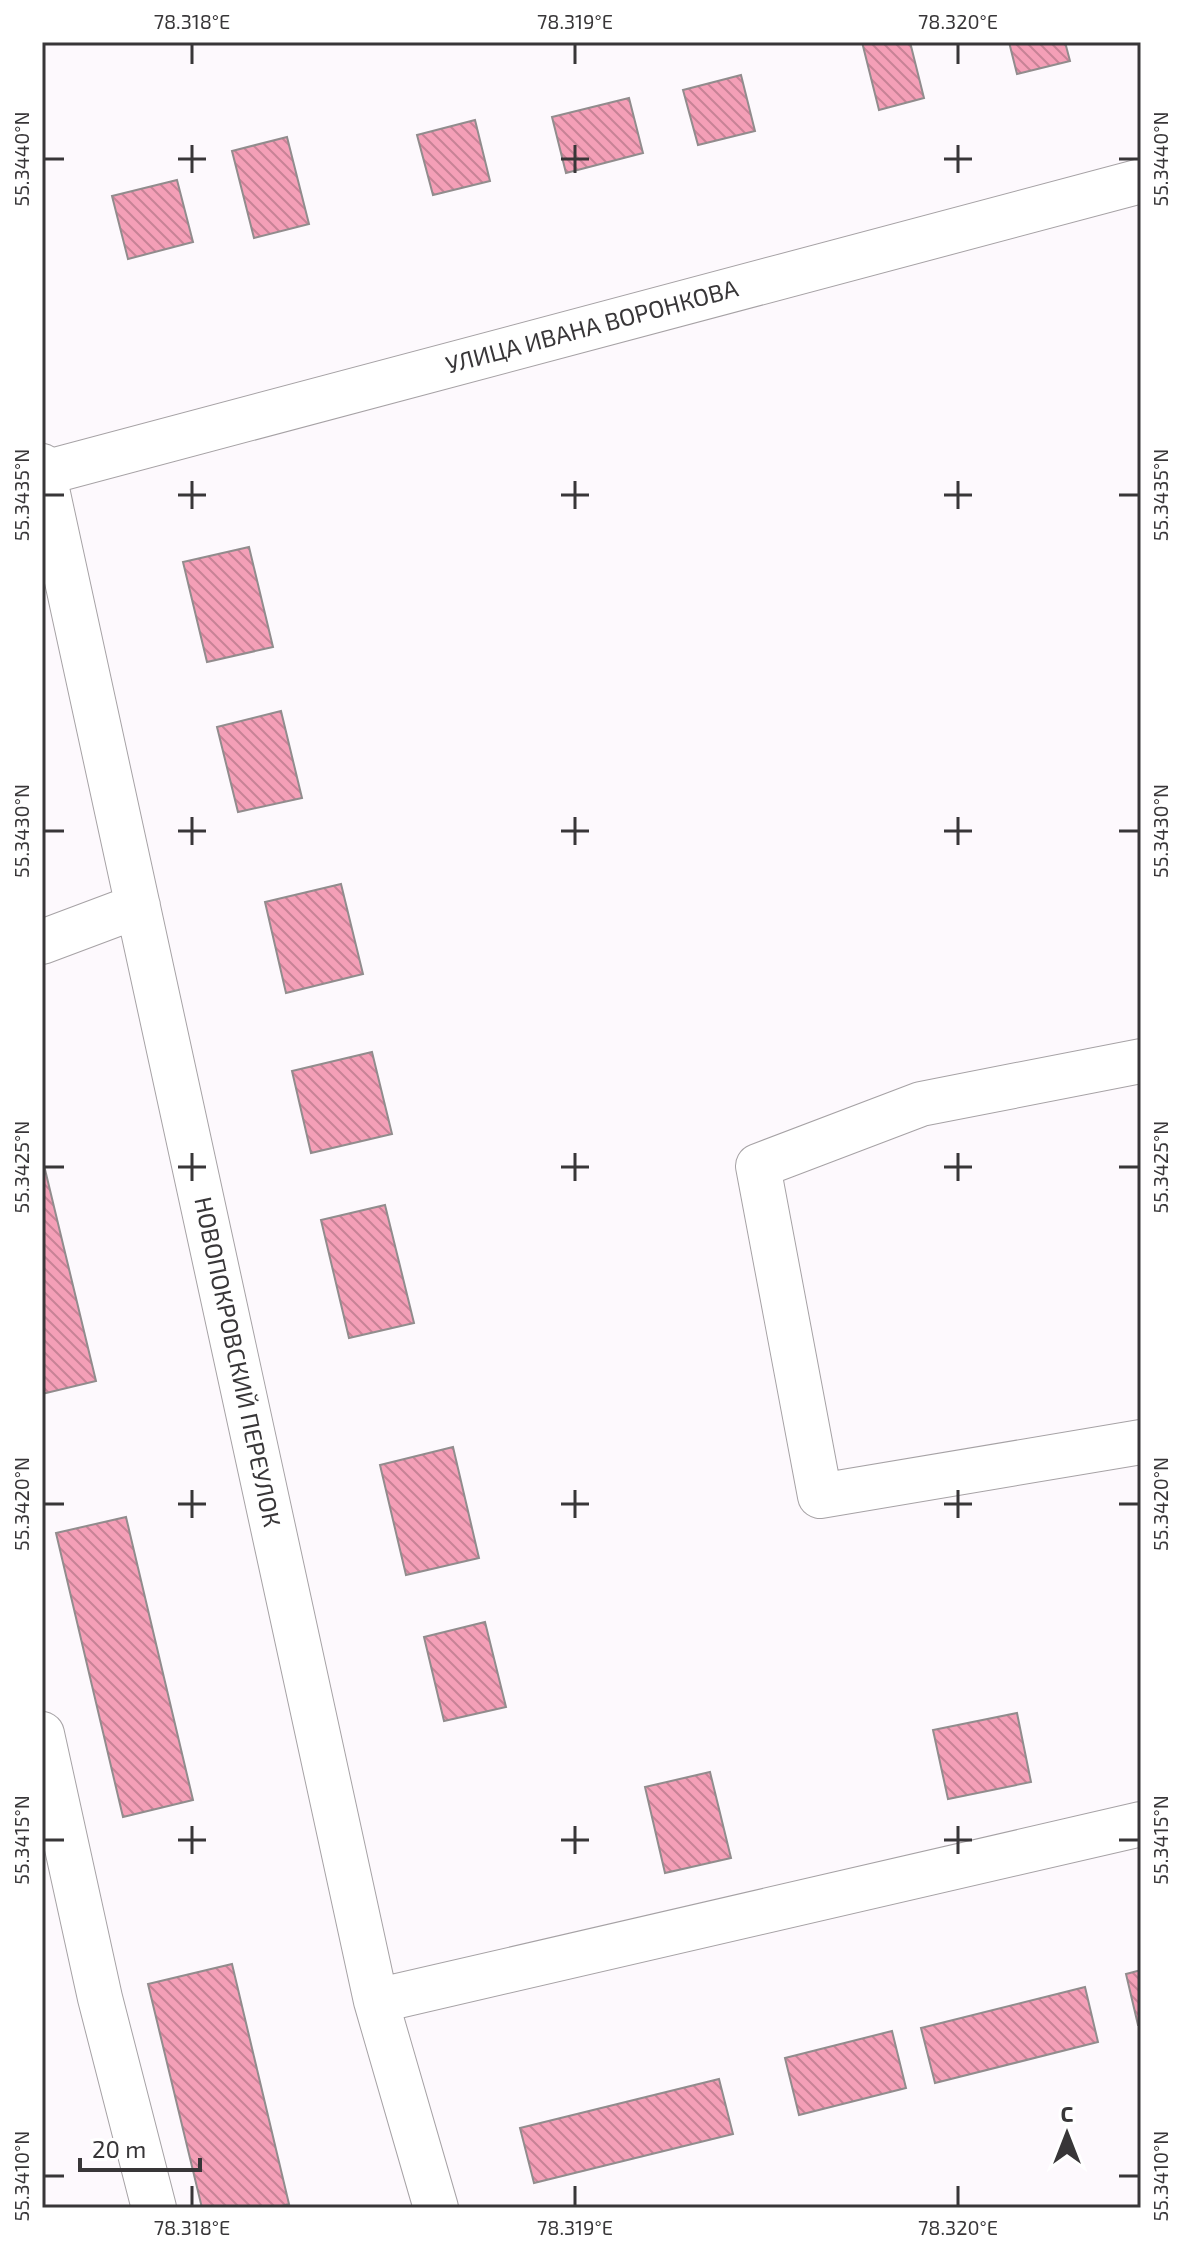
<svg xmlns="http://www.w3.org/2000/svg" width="1183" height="2250" font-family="'Exo 2',sans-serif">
<defs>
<pattern id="building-back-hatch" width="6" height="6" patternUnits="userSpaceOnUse" patternTransform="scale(2)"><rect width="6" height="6" fill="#f49fb7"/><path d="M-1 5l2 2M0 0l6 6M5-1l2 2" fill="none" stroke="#c78296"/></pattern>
</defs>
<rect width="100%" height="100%" fill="#fdf9fd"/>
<path fill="url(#building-back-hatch)" stroke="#918c8d" stroke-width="2" d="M862 42H910L924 98 879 110Z
M1009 42H1065L1070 61 1017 74Z
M741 75 755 131 698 145 683 90Z
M629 98 643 153 566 173 552 117Z
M475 120 490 181 433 195 417 135Z
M287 137 309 224 254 238 232 151Z
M177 180 193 242 128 259 112 196Z
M249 547 273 647 207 662 183 562Z
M281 711 302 798 238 812 217 727Z
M341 884 363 974 286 993 265 902Z
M372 1052 392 1134 311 1153 292 1071Z
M42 1157 96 1381 42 1394Z
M385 1205 414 1323 349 1338 321 1220Z
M453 1447 479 1558 406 1575 380 1465Z
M126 1517 193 1800 123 1817 56 1533Z
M485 1622 506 1707 444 1721 424 1637Z
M1017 1713 1031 1782 948 1799 933 1730Z
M710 1772 731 1858 665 1873 645 1787Z
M232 1964 289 2204 274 2208H202L148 1984Z
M1141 1970V2025H1138L1126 1974Z
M1085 1987 1098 2042 935 2083 921 2028Z
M892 2031 906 2088 799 2115 785 2058Z
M719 2079 733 2134 534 2183 520 2128Z"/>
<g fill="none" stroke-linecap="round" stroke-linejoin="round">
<g stroke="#a6a2a5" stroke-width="46">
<path id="minor" d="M42 466 376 2001 436 2208
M44 473 1141 181
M42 942 138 906
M1141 1061 921 1104 758 1166 820 1496 1141 1442
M42 1734 100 1998 154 2208
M376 2001 1141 1824"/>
</g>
<use href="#minor" stroke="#fff" stroke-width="44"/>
</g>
<path fill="none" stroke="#383638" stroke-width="3" d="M192 44V64M575 44V64M958 44V64M192 145V173M575 145V173M958 145V173M44 159H64M178 159H206M561 159H589M944 159H972M1119 159H1139M192 481V509M575 481V509M958 481V509M44 495H64M178 495H206M561 495H589M944 495H972M1119 495H1139M192 817V845M575 817V845M958 817V845M44 831H64M178 831H206M561 831H589M944 831H972M1119 831H1139M192 1153V1181M575 1153V1181M958 1153V1181M44 1167H64M178 1167H206M561 1167H589M944 1167H972M1119 1167H1139M192 1490V1518M575 1490V1518M958 1490V1518M44 1504H64M178 1504H206M561 1504H589M944 1504H972M1119 1504H1139M192 1826V1854M575 1826V1854M958 1826V1854M44 1840H64M178 1840H206M561 1840H589M944 1840H972M1119 1840H1139M44 2176H64M1119 2176H1139M192 2186V2206M575 2186V2206M958 2186V2206"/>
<g text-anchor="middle" stroke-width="6" stroke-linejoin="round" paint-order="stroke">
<g font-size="24" fill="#383638" stroke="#fff">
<text transform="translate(592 327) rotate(-15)" y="8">УЛИЦА ИВАНА ВОРОНКОВА</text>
<text transform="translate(237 1362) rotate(78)" y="8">НОВОПОКРОВСКИЙ ПЕРЕУЛОК</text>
</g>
</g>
<rect width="1183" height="2250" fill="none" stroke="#ffffff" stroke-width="88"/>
<g transform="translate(1067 2134)" stroke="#ffffff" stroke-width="6" paint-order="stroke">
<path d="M0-6L14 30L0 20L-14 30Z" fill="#383638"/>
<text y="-12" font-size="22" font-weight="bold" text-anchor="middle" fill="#383638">С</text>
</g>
<path d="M80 2158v12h120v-12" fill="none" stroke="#383638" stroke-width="4"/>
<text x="92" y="2158" font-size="24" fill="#383638" stroke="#ffffff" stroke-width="6" paint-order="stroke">20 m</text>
<rect x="44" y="44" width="1095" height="2162" fill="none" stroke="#383638" stroke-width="3"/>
<g font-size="20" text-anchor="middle" fill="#383638">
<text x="192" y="29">78.318°E</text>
<text x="575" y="29">78.319°E</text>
<text x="958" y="29">78.320°E</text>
<text transform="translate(22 159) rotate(-90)" y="7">55.3440°N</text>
<text transform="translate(1161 159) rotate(-90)" y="7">55.3440°N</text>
<text transform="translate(22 495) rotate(-90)" y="7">55.3435°N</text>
<text transform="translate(1161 495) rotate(-90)" y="7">55.3435°N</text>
<text transform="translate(22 831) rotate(-90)" y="7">55.3430°N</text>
<text transform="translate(1161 831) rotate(-90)" y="7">55.3430°N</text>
<text transform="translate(22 1167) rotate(-90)" y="7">55.3425°N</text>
<text transform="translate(1161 1167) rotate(-90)" y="7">55.3425°N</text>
<text transform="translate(22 1504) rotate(-90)" y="7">55.3420°N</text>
<text transform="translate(1161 1504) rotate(-90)" y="7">55.3420°N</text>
<text transform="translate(22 1840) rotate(-90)" y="7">55.3415°N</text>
<text transform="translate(1161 1840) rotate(-90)" y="7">55.3415°N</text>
<text transform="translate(22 2176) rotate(-90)" y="7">55.3410°N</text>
<text transform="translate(1161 2176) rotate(-90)" y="7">55.3410°N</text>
<text x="192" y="2235">78.318°E</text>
<text x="575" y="2235">78.319°E</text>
<text x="958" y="2235">78.320°E</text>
</g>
</svg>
